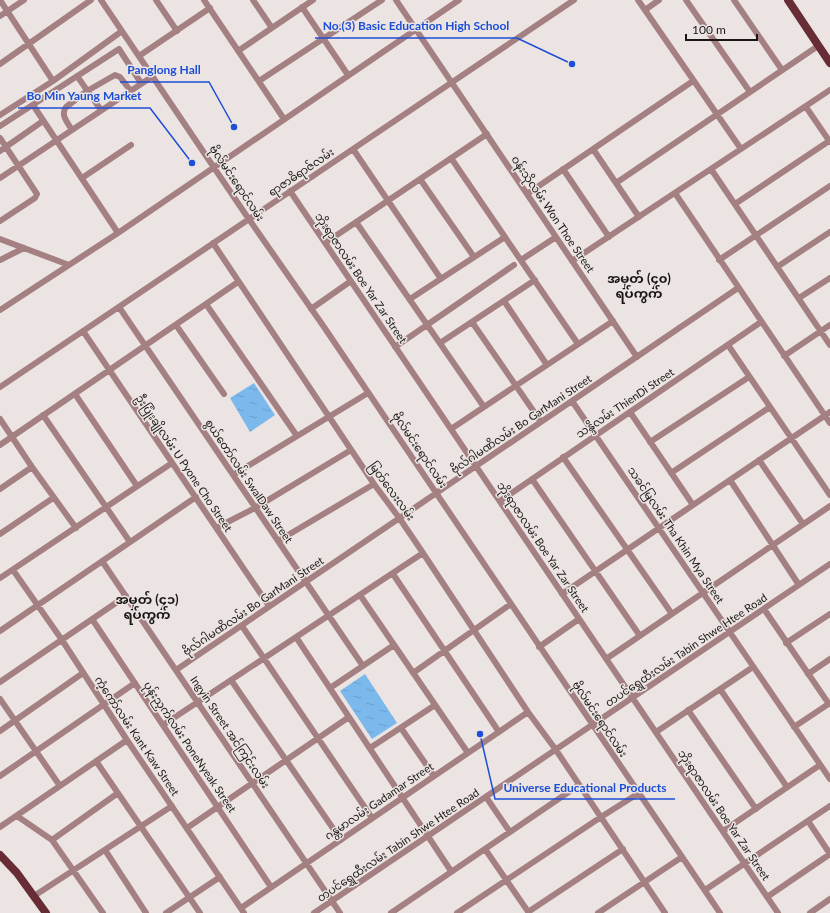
<svg xmlns="http://www.w3.org/2000/svg" width="830" height="913" font-family="Lato,'Noto Sans Myanmar',sans-serif">
<defs>
<pattern id="water-ripples" width="26" height="14" patternUnits="userSpaceOnUse"><rect width="26" height="14" fill="#7bb9ed"/><path d="M2 4q2-2 4 0t4 0M15 11q2-2 4 0t4 0" fill="none" stroke="#6a9eca"/></pattern>
</defs>
<rect width="100%" height="100%" fill="#ebe4e2"/>
<path fill="url(#water-ripples)" d="M254 383 275 415 250 432 230 398Z
M365 674 397 723 372 739 340 691Z"/>
<g fill="none" stroke-linecap="round" stroke-linejoin="round">
<path stroke="#a48083" stroke-width="6" d="M0 0 53 81
M101 0 246 215 324 327 720 913
M156 0 177 31
M204 0 284 119
M253 0 272 28
M396 0 637 357
M638 0 741 149
M686 0 750 92
M734 0 782 70
M302 7 348 75
M645 10 659 0
M0 16 24 0
M238 51 313 0
M139 56 210 8
M0 64 91 0
M77 76 101 110
M259 81 382 0
M33 105 118 233
M806 107 830 142
M0 115 53 81 122 31
M0 126 119 49 141 83
M72 130C68 123 60 115 66 107L87 91 115 75 120 77 130 90
M0 138 37 194 35 198 0 221
M353 149 441 279
M593 149 639 217
M0 151 43 121
M451 158 578 344
M563 169 609 237
M711 169 830 345
M0 178 153 76
M82 178 131 145
M420 179 474 257
M616 183 818 46
M290 191 778 913
M675 193 830 423
M527 194 693 81
M735 204 829 141
M356 222 484 407
M0 239 69 265
M213 243 374 484 400 519 423 553 528 712 556 750 665 913
M325 243 487 134
M0 260 24 248
M521 260 556 237
M719 260 830 186
M572 261 830 90
M777 267 830 232
M799 298 830 278
M410 299 505 237
M504 301 547 365
M206 304 297 436
M119 307 363 666
M311 309 351 281
M0 310 118 233 459 0
M472 322 541 422
M176 325 224 394
M83 331 269 606
M440 343 535 280
M728 345 830 495
M395 347 514 265
M784 356 830 325
M0 387 574 0
M75 394 137 486
M572 401 830 779
M630 412 693 505
M43 415 130 542
M0 419 32 467 76 528
M451 429 613 321
M650 442 749 377
M0 445 238 282
M563 457 672 614
M759 460 803 524
M671 473 770 407
M233 475 368 393
M532 479 640 636
M730 480 799 585
M0 489 32 467
M500 501 761 322
M216 528 255 508 351 450
M0 534 53 498
M278 541 374 484
M102 561 340 913
M13 570 62 640 127 740 244 913
M393 574 499 732
M0 578 172 463
M562 594 830 412
M360 595 468 753
M764 609 829 704
M92 619 271 887
M242 626 372 818
M0 631 196 497
M296 637 451 871
M786 643 830 614
M539 647 579 619
M606 659 830 506
M176 670 738 288
M413 673 511 604
M808 674 830 659
M231 680 341 840
M0 682 126 596
M330 688 394 645
M720 689 787 787
M0 699 60 786
M688 710 756 809
M163 725 423 553
M794 727 830 703
M401 728 434 776
M0 731 83 673
M656 732 753 667
M370 748 435 705
M96 761 200 913
M0 776 135 683
M486 797 510 832
M17 816 52 840 103 913
M808 821 830 854
M0 827 127 740
M187 828 349 717
M723 831 820 765
M52 840 118 793
M485 849 529 913
M105 850 146 913
M705 890 830 806
M34 896 172 806
M767 897 830 854
M241 908 528 712
M528 912 623 849
M166 913 220 877
M314 913 830 564
M391 913 579 785
M457 913 601 817 639 793
M598 913 682 857
M810 913 830 899"/>
<path stroke="#672c35" stroke-width="8" d="M788 0 830 63
M0 855 17 873 46 913"/>
</g>
<g text-anchor="middle" stroke-width="3" stroke-linejoin="round" paint-order="stroke">
<g font-size="11" fill="#191716" stroke="#ebe4e2">
<text transform="translate(301 172) rotate(-34)" y="4">ရာဇာဓိရာဇ်လမ်း</text>
<text transform="translate(237 183) rotate(56)" y="4">ဗိုလ်မင်းရောင်လမ်း</text>
<text transform="translate(553 214) rotate(56)" y="4">ဝန်းသိုလမ်း Won Thoe Street</text>
<text transform="translate(361 278) rotate(56)" y="4">ဘိုးရာဇာလမ်း Boe Yar Zar Street</text>
<text transform="translate(625 403) rotate(-34)" y="4">သန္ဒိလမ်း ThienDi Street</text>
<text transform="translate(521 424) rotate(-34)" y="4">ဗိုလ်ဂါမဏိလမ်း Bo GarMani Street</text>
<text transform="translate(420 450) rotate(56)" y="4">ဗိုလ်မင်းရောင်လမ်း</text>
<text transform="translate(184 463) rotate(56)" y="4">ဦးပြုံးချိုလမ်း U Pyone Cho Street</text>
<text transform="translate(249 481) rotate(56)" y="4">စွယ်တော်လမ်း SwalDaw Street</text>
<text transform="translate(392 491) rotate(54)" y="4">မြတ်လေးလမ်း</text>
<text transform="translate(676 535) rotate(56)" y="4">သခင်မြလမ်း Tha Khin Mya Street</text>
<text transform="translate(543 547) rotate(56)" y="4">ဘိုးရာဇာလမ်း Boe Yar Zar Street</text>
<text transform="translate(253 606) rotate(-34)" y="4">ဗိုလ်ဂါမဏိလမ်း Bo GarMani Street</text>
<text transform="translate(686 650) rotate(-34)" y="4">တပင်ရွှေထီးလမ်း Tabin Shwe Htee Road</text>
<text transform="translate(600 719) rotate(56)" y="4">ဗိုလ်မင်းရောင်လမ်း</text>
<text transform="translate(230 732) rotate(56)" y="4">Ingyin Street အင်ကြင်းလမ်း</text>
<text transform="translate(137 736) rotate(56)" y="4">ကံ့ကော်လမ်း Kant Kaw Street</text>
<text transform="translate(190 747) rotate(56)" y="4">ပုန်းညှက်လမ်း PoneNyeak Street</text>
<text transform="translate(379 801) rotate(-34)" y="4">ဂန္တမာလမ်း Gadamar Street</text>
<text transform="translate(724 815) rotate(56)" y="4">ဘိုးရာဇာလမ်း Boe Yar Zar Street</text>
<text transform="translate(398 845) rotate(-34)" y="4">တပင်ရွှေထီးလမ်း Tabin Shwe Htee Road</text>
</g>
<g font-size="13" font-weight="bold" fill="#191716" stroke="#ebe4e2">
<text x="639" y="283">အမှတ် (၄၀)<tspan x="639" dy="15">ရပ်ကွက်</tspan></text>
<text x="147" y="604">အမှတ် (၄၁)<tspan x="147" dy="15">ရပ်ကွက်</tspan></text>
</g>
</g>
<path fill="none" stroke="#1d4ed8" stroke-width="1.5" d="M572 64L517 38H315M234 127L209 82H120M192 163L150 108H18M480 734L495 799H675"/>
<g fill="#1d4ed8" stroke="#ebe4e2" stroke-width="1.5">
<circle cx="572" cy="64" r="4"/>
<circle cx="234" cy="127" r="4"/>
<circle cx="192" cy="163" r="4"/>
<circle cx="480" cy="734" r="4"/>
</g>
<g font-size="12" text-anchor="middle" font-weight="bold" fill="#1d4ed8" stroke="#ebe4e2" stroke-width="3" stroke-linejoin="round" paint-order="stroke">
<text x="416" y="30">No.(3) Basic Education High School</text>
<text x="164" y="74">Panglong Hall</text>
<text x="84" y="100">Bo Min Yaung Market</text>
<text x="585" y="792">Universe Educational Products</text>
</g>
<path d="M686 34v6h71v-6" fill="none" stroke="#191716" stroke-width="2"/>
<text x="692" y="34" font-size="12" fill="#191716" stroke="#ebe4e2" stroke-width="3" paint-order="stroke">100 m</text>
</svg>
